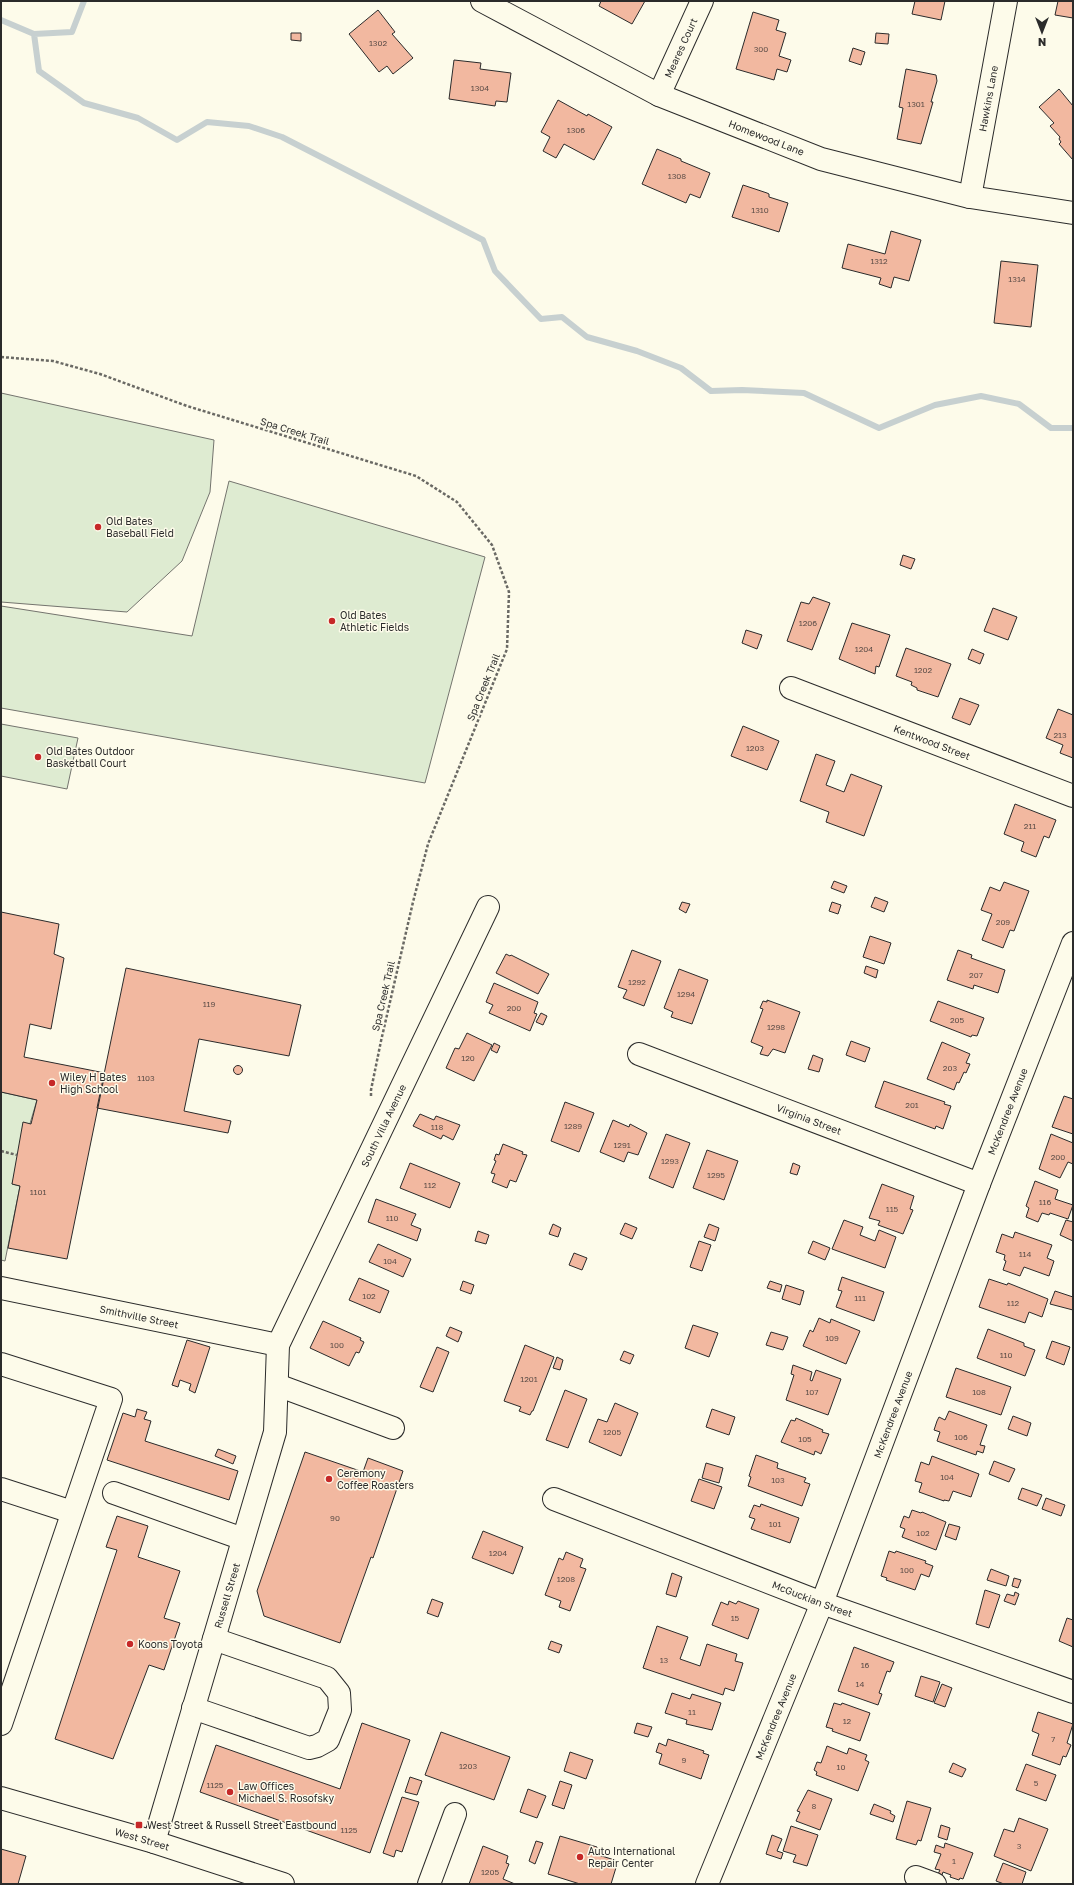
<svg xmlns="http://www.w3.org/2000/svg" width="1074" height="1885" font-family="'Golos Text',sans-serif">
<rect width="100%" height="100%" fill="#fdfbea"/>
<path fill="#deebd1" stroke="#74746e" d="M1 393 214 440 210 492 182 561 127 612 1 602Z
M229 481 485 557 425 783 1 708V606L192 636Z
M1 724 78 738 67 789 1 776Z
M1 1092 37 1100 12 1184 20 1186 5 1261 1 1260Z"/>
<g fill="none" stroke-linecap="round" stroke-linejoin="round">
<path stroke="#c7d0d0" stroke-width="6" d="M1 20 34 34 39 71 84 103 138 118 177 140 207 122 249 126 282 137 483 240 495 271 541 319 562 317 587 337 637 351 681 368 711 391 742 390 804 393 879 428 935 405 981 396 1019 404 1051 428H1073
M34 34 72 32 84 1"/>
</g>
<path fill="#f2b8a0" stroke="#2b2b2b" d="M601 1H645L632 24 599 6Z
M915 1H945L941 20 912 14Z
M1058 1H1073V18L1055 15Z
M378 10 395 32 392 34 413 58 393 74 387 66 379 72 349 34Z
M753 12 779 20 776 30 786 33 779 56 791 60 787 72 777 69 774 80 736 69Z
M291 33H301V41L291 40Z
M876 33 889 34 888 44 875 43Z
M853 48 865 52 861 65 849 61Z
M454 60 481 63 480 69 511 73 507 102 496 101 495 106 449 99Z
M906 69 936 75 937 81 931 102H933L921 144 897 139 903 108 899 107Z
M1059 89 1073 106V160L1059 144 1061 142 1059 139 1060 137 1050 126 1054 123 1039 107Z
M558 100 587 116 588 114 612 127 594 160 564 144 556 158 543 151 550 137 541 132Z
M657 149 681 159V161L710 173 700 198 690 194 686 203 642 184Z
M743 185 767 193 769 194V197L788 203 779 232 732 217Z
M891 231 921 240 909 281 894 277 891 288 879 284 881 278 842 268 848 244 885 254Z
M1001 261 1038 265 1031 327 994 323Z
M903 555 915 559 911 569 900 565Z
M813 597 830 603 812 650 787 641 801 602 809 604Z
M993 608 1017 617 1008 640 984 631Z
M852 623 890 635 879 667 876 666 875 674 839 659Z
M746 630 762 635 757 649 742 643Z
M906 648 951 664 938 697 917 690V688L911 685 912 682 896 676Z
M972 649 984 654 980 664 968 659Z
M960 698 979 705 970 725 952 718Z
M1058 709 1073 715V758L1060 753 1063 745 1046 738Z
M743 726 779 741 767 770 731 756Z
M816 754 835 761 826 785 844 792 851 774 882 786 864 836 826 822 829 812 800 801Z
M1015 804 1056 820 1049 838 1044 836 1036 857 1021 851 1024 842 1004 834Z
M834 881 847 886 844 893 831 888Z
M1004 882 1029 891 1014 931 1010 930 1003 948 982 940 992 914 981 910 990 887 1000 891Z
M875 897 888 902 884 912 871 907Z
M682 902 690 904 686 913 679 909Z
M832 902 841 905 838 914 829 911Z
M1 912 59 924 54 954 64 958 51 1029 30 1024 24 1057 105 1073 67 1259 8 1248 20 1186 12 1184 23 1122 31 1124 37 1100 1 1092Z
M870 936 891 943 884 964 863 957Z
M632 950 661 961 644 1006 623 998 627 990 618 987Z
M958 950 972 955 971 958 1005 970 998 993 974 985 973 989 947 980Z
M506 954 510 956 511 955 549 974 538 994 496 973Z
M866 966 878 970 876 978 864 973Z
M126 968 301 1005 289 1056 199 1039 184 1111 231 1121 228 1133 97 1108Z
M679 969 708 980 692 1024 671 1017 673 1012 664 1008Z
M494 983 538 1002 534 1013 537 1014 530 1031 489 1013 493 1005 486 1002Z
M767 1000 800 1012 785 1053 773 1049 768 1056 760 1054 763 1047 751 1042 763 1009 760 1008 763 1001 767 1002Z
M938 1001 984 1018 977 1036 972 1035 971 1037 930 1021Z
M541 1013 547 1016 543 1025 536 1022Z
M467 1033 492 1045 474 1081 446 1068 455 1048 459 1049Z
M851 1041 870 1048 865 1062 846 1055Z
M942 1042 970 1054 966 1063 970 1064 966 1073 964 1072 959 1083 957 1082 954 1090 927 1079Z
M494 1043 500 1046 497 1053 491 1050Z
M813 1055 823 1059 819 1072 808 1069Z
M233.5 1070a4.5 4.5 0 1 1 9 0a4.5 4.5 0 1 1-9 0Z
M884 1081 945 1102 944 1104 951 1106 943 1129 936 1126 935 1129 875 1107Z
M1064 1096 1073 1099V1134L1052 1127Z
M565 1102 594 1113 579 1152 551 1141Z
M420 1114 434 1120 436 1116 460 1125 453 1140 443 1135 441 1139 413 1126Z
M613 1120 629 1127 630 1124 647 1133 638 1155 628 1152 624 1162 600 1152Z
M666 1134 690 1143 673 1188 649 1178Z
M1051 1134 1073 1143V1164L1068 1162 1060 1178 1039 1169Z
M503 1144 523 1152 522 1154 527 1155 516 1182 510 1180 507 1188 492 1182 495 1174 491 1173 496 1161 494 1160 496 1154 499 1155Z
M707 1150 738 1161 724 1200 693 1188Z
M410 1163 460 1183 450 1208 400 1188Z
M793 1163 800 1166 797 1175 790 1173Z
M1035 1181 1058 1190 1055 1199 1073 1205 1068 1219 1050 1213 1049 1215 1042 1213 1038 1222 1026 1217 1029 1208 1026 1206Z
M882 1184 914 1196 910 1209 913 1210 903 1234 878 1225 880 1221 869 1218Z
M376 1199 416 1214 411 1225 421 1229 417 1241 368 1222Z
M844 1220 863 1227 860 1235 875 1241 879 1230 896 1237 885 1268 832 1249Z
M1066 1220 1073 1222V1241L1060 1235Z
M625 1223 637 1228 632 1239 620 1234Z
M553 1224 561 1228 558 1237 549 1234Z
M709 1224 719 1228 715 1241 704 1237Z
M478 1231 489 1235 486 1244 475 1241Z
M1015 1232 1052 1245 1047 1258 1054 1261 1049 1276 1024 1267 1020 1276 1003 1270 1006 1261 1004 1260 1005 1255 996 1252 1002 1234 1013 1238Z
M699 1241 711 1245 702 1271 690 1267Z
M813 1241 830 1248 825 1260 808 1253Z
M378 1244 411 1259 403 1277 369 1262Z
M574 1253 587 1258 582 1270 569 1265Z
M842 1277 884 1292 874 1321 836 1307 842 1291 838 1290Z
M359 1278 389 1291 380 1313 349 1300Z
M989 1279 1007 1285 1008 1283 1048 1299 1042 1317 1029 1312 1025 1323 979 1307Z
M463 1281 474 1285 471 1294 460 1290Z
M770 1281 782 1285 780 1292 767 1288Z
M786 1285 804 1291 800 1305 782 1299Z
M1055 1291 1073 1297V1310L1050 1304Z
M819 1318 830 1323 831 1319 860 1331 846 1364 803 1346 810 1330 813 1332Z
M323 1321 361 1338 360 1340 364 1342 359 1353 356 1352 349 1366 310 1348Z
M693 1325 718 1333 709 1357 685 1348Z
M450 1327 462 1332 458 1342 446 1336Z
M988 1329 1024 1343V1346L1035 1350 1025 1376 977 1358Z
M771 1332 788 1337 783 1350 766 1345Z
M187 1340 210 1347 195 1393 189 1390 191 1384 180 1380 178 1387 172 1385Z
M1052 1341 1070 1347 1064 1365 1046 1358Z
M525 1345 554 1357 533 1411H532L530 1415 519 1411 521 1407 504 1401Z
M437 1347 449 1352 433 1392 420 1387Z
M624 1351 634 1355 630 1364 620 1360Z
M557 1357 563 1360 560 1370 553 1368Z
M793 1365 812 1372 810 1380 812 1381 816 1370 841 1379 828 1415 786 1400 794 1375 791 1374Z
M956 1368 1011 1387 1001 1415 946 1397Z
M565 1390 587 1399 568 1448 546 1440Z
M615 1403 638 1413 621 1456 589 1442 598 1419 607 1422Z
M137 1409 147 1412 144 1419 151 1421 145 1441 238 1471 229 1500 107 1460 123 1413 135 1417Z
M712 1409 735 1417 729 1435 706 1427Z
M949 1411 987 1425 980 1445 985 1446 983 1453 977 1451 976 1455 937 1441 940 1432 934 1430 937 1421 939 1417 945 1420Z
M1013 1416 1031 1423 1027 1436 1008 1429Z
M796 1418 823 1430 822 1432 829 1434 821 1454 815 1451 814 1455 781 1442 791 1420 795 1421Z
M218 1449 236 1456 233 1464 215 1456Z
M305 1452 363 1472 368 1458 403 1471 373 1558 371 1557 340 1643 264 1616 257 1591Z
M756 1455 778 1463 777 1468 806 1478 804 1482 810 1484 802 1506 748 1486 751 1477 749 1476Z
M932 1456 979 1474 971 1497 953 1491 949 1501 944 1500V1501L919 1492 922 1483 915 1481 921 1462 929 1465Z
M994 1461 1015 1469 1009 1482 989 1474Z
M706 1463 723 1468 719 1483 702 1478Z
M699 1479 722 1487 714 1509 691 1501Z
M1022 1488 1042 1495 1037 1506 1018 1499Z
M1046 1498 1065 1505 1061 1516 1042 1509Z
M761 1504 799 1518 790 1543 751 1529 755 1519 749 1517 754 1505 760 1507Z
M912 1510 921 1513 922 1512 946 1522 936 1550 902 1537 905 1529 900 1527 901 1524 904 1516 909 1518Z
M117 1516 148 1526 138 1557 180 1571 164 1618 180 1623 164 1670 149 1665 113 1759 55 1739 117 1550 106 1547Z
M949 1524 960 1527 956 1540 945 1536Z
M483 1531 523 1547 513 1574 472 1558Z
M889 1551 895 1553 896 1551 926 1561 925 1563 933 1566 929 1577 921 1574 915 1590 886 1580 887 1578 881 1576Z
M566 1552 583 1559 580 1567 586 1569 570 1611 559 1607 561 1601 545 1595 559 1558 563 1560Z
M991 1569 1009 1576 1006 1586 987 1580Z
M672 1573 682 1577 676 1597 666 1594Z
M1014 1578 1021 1580 1018 1588 1012 1586Z
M985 1590 1000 1595 989 1628 976 1624Z
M1015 1592 1019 1594 1015 1605 1004 1601 1007 1594 1014 1596Z
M432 1599 443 1603 438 1617 427 1613Z
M729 1601 736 1604 738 1601 759 1609 748 1639 712 1625 721 1602 728 1605Z
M1067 1618 1073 1620V1647L1059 1641Z
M657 1626 688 1637 680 1659 700 1666 707 1644 737 1654 735 1661 743 1663 734 1691 725 1688 723 1695 643 1668Z
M551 1641 562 1645 559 1653 548 1649Z
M854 1647 894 1662 890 1672 887 1671 879 1693 882 1694 878 1705 838 1691Z
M921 1676 940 1682 933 1702 915 1696Z
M942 1684 952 1688 945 1707 934 1703Z
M672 1693 690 1699 692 1694 721 1703 712 1730 686 1724 687 1720 665 1713Z
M834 1703 841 1705 842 1703 870 1713 860 1741 832 1731 833 1729 826 1727Z
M1038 1712 1073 1724 1067 1743 1071 1745 1066 1757 1063 1756 1060 1765 1032 1755 1039 1734 1032 1731Z
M362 1723 410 1740 370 1853 200 1792 216 1745 340 1789Z
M637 1723 652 1727 648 1737 634 1733Z
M441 1732 510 1757 494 1800 425 1775Z
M668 1739 704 1751 703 1753 709 1755 701 1779 659 1764 662 1754 656 1752 659 1743 666 1746Z
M827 1746 847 1754 849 1748 867 1755 865 1760 869 1762 858 1791 816 1775 817 1772 814 1770 817 1762 821 1763Z
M570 1752 593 1760 586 1779 564 1771Z
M953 1763 966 1769 962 1777 949 1772Z
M1026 1764 1056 1775 1046 1801 1016 1790Z
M410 1777 422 1781 417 1795 405 1792Z
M560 1781 572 1785 564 1809 552 1805Z
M528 1789 546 1796 537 1818 520 1812Z
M808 1790 832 1799 820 1830 796 1821 800 1812 797 1811Z
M402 1797 419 1802 402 1852 396 1850 394 1857 383 1853Z
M907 1801 931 1808 921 1841 918 1840 916 1845 896 1839Z
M874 1804 891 1811 890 1813 895 1816 893 1822 870 1814Z
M1019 1818 1048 1829 1031 1871 994 1856 1004 1829 1014 1832Z
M941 1825 950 1828 947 1840 938 1837Z
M791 1826 818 1835 807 1866 793 1862 796 1855 783 1851Z
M772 1835 782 1839 777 1851 783 1853 781 1859 766 1854Z
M560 1836 597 1847 595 1854 618 1861 611 1884H580L548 1874Z
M536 1841 543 1843 535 1864 529 1861Z
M945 1843 973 1853 963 1879 960 1878 959 1880 950 1877 951 1875 943 1872 942 1875 938 1874 940 1870 935 1869 941 1854 934 1852 936 1845 944 1848Z
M483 1846 508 1856 506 1863 509 1864 503 1879 515 1884H469Z
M1 1849 26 1856 18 1884H1Z
M1003 1863 1026 1872 1022 1884H1004L996 1881Z"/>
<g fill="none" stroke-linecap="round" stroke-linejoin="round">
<g stroke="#2b2b2b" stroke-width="24">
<g id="minor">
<path id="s1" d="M482 1 659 95 821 159 970 197 1073 213"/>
<path id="s2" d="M659 95 702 1"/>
<path id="s3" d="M970 197 1006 1"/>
<path id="s4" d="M791 688 1073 796"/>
<path id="s5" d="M639 1054 979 1184"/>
<path id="s6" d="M1 1288 278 1345"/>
<path d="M1 1364 111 1399 1 1724"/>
<path d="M277 1385 393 1428"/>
<path d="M1 1489 72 1512"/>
<path d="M114 1493 243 1539"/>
<path id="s7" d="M554 1499 822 1603 1073 1692"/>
<path d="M193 1708 309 1748 317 1746 328 1740 340 1710 339 1693 327 1678 214 1639"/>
<path id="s8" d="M154 1842 275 1432 278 1345 488 907"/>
<path d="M916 1877 935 1884"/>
<path d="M429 1884 455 1814"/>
<path id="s9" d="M707 1884 822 1603 979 1184 1073 943"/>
</g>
</g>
<g stroke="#2b2b2b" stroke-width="24">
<g id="major">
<path id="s10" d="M1 1798 154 1842 283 1884"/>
</g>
</g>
<path stroke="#6a6964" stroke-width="2.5" stroke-dasharray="3 2" stroke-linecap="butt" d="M1 357 53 361 100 374 187 406 416 476 457 502 492 545 509 592 507 649 428 844 413 902 381 1041 371 1090V1098
M1 1151 17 1155"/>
<use href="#minor" stroke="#fdfbea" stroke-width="22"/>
<use href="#major" stroke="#fdfbea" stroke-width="22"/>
</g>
<g fill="#c62828" stroke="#fdfbea" stroke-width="1.5">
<circle cx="98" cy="527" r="4"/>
<circle cx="332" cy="621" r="4"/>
<circle cx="38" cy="757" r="4"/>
<circle cx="52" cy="1083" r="4"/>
<circle cx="329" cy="1479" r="4"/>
<circle cx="130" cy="1644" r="4"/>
<circle cx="230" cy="1792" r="4"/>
<rect x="135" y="1821" width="8" height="8" rx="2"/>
<circle cx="580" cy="1857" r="4"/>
</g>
<g text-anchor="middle" stroke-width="3" stroke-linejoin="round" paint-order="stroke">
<g font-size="8" fill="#5d4e48">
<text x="378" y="46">1302</text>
<text x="761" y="52">300</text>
<text x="480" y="91">1304</text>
<text x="916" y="107">1301</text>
<text x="576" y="133">1306</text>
<text x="677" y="179">1308</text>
<text x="760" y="213">1310</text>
<text x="879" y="264">1312</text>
<text x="1017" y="282">1314</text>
<text x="808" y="626">1206</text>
<text x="864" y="652">1204</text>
<text x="923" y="673">1202</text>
<text x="1060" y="738">213</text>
<text x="755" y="751">1203</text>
<text x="1030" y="829">211</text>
<text x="1003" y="925">209</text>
<text x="976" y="978">207</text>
<text x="637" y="985">1292</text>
<text x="686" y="997">1294</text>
<text x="209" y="1007">119</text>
<text x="514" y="1011">200</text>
<text x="957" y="1023">205</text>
<text x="776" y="1030">1298</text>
<text x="468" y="1061">120</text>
<text x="950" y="1071">203</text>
<text x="146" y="1081">1103</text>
<text x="912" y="1108">201</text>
<text x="573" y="1129">1289</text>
<text x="437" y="1130">118</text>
<text x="622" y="1148">1291</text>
<text x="1058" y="1160">200</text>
<text x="670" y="1164">1293</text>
<text x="716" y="1178">1295</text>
<text x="430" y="1188">112</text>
<text x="38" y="1195">1101</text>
<text x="1045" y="1205">116</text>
<text x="892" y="1212">115</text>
<text x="392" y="1221">110</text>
<text x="1025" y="1257">114</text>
<text x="390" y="1264">104</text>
<text x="369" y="1299">102</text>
<text x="860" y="1301">111</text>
<text x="1013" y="1306">112</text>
<text x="832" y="1341">109</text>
<text x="337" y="1348">100</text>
<text x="1006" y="1358">110</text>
<text x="529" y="1382">1201</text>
<text x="812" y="1395">107</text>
<text x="979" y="1395">108</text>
<text x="612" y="1435">1205</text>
<text x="961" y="1440">106</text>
<text x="805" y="1442">105</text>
<text x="947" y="1480">104</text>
<text x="778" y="1483">103</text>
<text x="335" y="1521">90</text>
<text x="775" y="1527">101</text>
<text x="923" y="1536">102</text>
<text x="498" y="1556">1204</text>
<text x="907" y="1573">100</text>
<text x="566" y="1582">1208</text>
<text x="735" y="1621">15</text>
<text x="664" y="1663">13</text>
<text x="865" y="1668">16</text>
<text x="860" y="1687">14</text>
<text x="692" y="1715">11</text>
<text x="847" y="1724">12</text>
<text x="1053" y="1742">7</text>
<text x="684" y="1763">9</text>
<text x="468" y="1769">1203</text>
<text x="841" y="1770">10</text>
<text x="1036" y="1786">5</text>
<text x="215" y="1788">1125</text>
<text x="814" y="1809">8</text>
<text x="349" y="1833">1125</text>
<text x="1019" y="1849">3</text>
<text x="954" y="1864">1</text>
<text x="490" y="1875">1205</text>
</g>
<g font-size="10" fill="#2b2b2b" stroke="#fdfbea">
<text dy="4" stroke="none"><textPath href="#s2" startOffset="52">Meares Court</textPath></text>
<text dy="4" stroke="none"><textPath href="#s3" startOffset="100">Hawkins Lane</textPath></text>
<text dy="4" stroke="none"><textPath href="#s1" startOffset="316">Homewood Lane</textPath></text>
<text transform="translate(295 431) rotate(17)" y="4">Spa Creek Trail</text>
<text transform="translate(483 687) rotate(-68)" y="4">Spa Creek Trail</text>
<text dy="4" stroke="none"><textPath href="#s4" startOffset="151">Kentwood Street</textPath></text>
<text transform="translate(383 996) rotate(-77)" y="4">Spa Creek Trail</text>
<text dy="4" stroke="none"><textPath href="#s9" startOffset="829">McKendree Avenue</textPath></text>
<text dy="4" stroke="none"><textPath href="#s5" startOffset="182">Virginia Street</textPath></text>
<text dy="4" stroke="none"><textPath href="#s8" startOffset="758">South Villa Avenue</textPath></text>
<text dy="4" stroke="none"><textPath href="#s6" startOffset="141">Smithville Street</textPath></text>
<text dy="4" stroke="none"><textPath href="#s9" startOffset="505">McKendree Avenue</textPath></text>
<text dy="4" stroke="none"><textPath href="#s8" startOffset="257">Russell Street</textPath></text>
<text dy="4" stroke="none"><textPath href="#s7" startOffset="277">McGuckian Street</textPath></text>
<text dy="4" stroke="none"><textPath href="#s9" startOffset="181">McKendree Avenue</textPath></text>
<text dy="4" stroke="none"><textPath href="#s10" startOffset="147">West Street</textPath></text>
</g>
<g font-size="10" fill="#2b2b2b" stroke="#fdfbea" text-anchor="start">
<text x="106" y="525">Old Bates<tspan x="106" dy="12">Baseball Field</tspan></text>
<text x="340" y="619">Old Bates<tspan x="340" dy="12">Athletic Fields</tspan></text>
<text x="46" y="755">Old Bates Outdoor<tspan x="46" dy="12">Basketball Court</tspan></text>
<text x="60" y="1081">Wiley H Bates<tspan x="60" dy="12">High School</tspan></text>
<text x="337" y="1477">Ceremony<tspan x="337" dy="12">Coffee Roasters</tspan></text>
<text x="138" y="1648">Koons Toyota</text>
<text x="238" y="1790">Law Offices<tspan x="238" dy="12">Michael S. Rosofsky</tspan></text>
<text x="147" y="1829">West Street &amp; Russell Street Eastbound</text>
<text x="588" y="1855">Auto International<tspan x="588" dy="12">Repair Center</tspan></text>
</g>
</g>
<rect width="1074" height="1885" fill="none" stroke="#2b2b2b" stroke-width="4"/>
<g transform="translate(1042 32) rotate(180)" stroke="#fdfbea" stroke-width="3" paint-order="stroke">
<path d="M0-3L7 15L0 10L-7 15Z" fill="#2b2b2b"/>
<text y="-6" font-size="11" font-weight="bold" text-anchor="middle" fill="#2b2b2b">N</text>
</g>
</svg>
